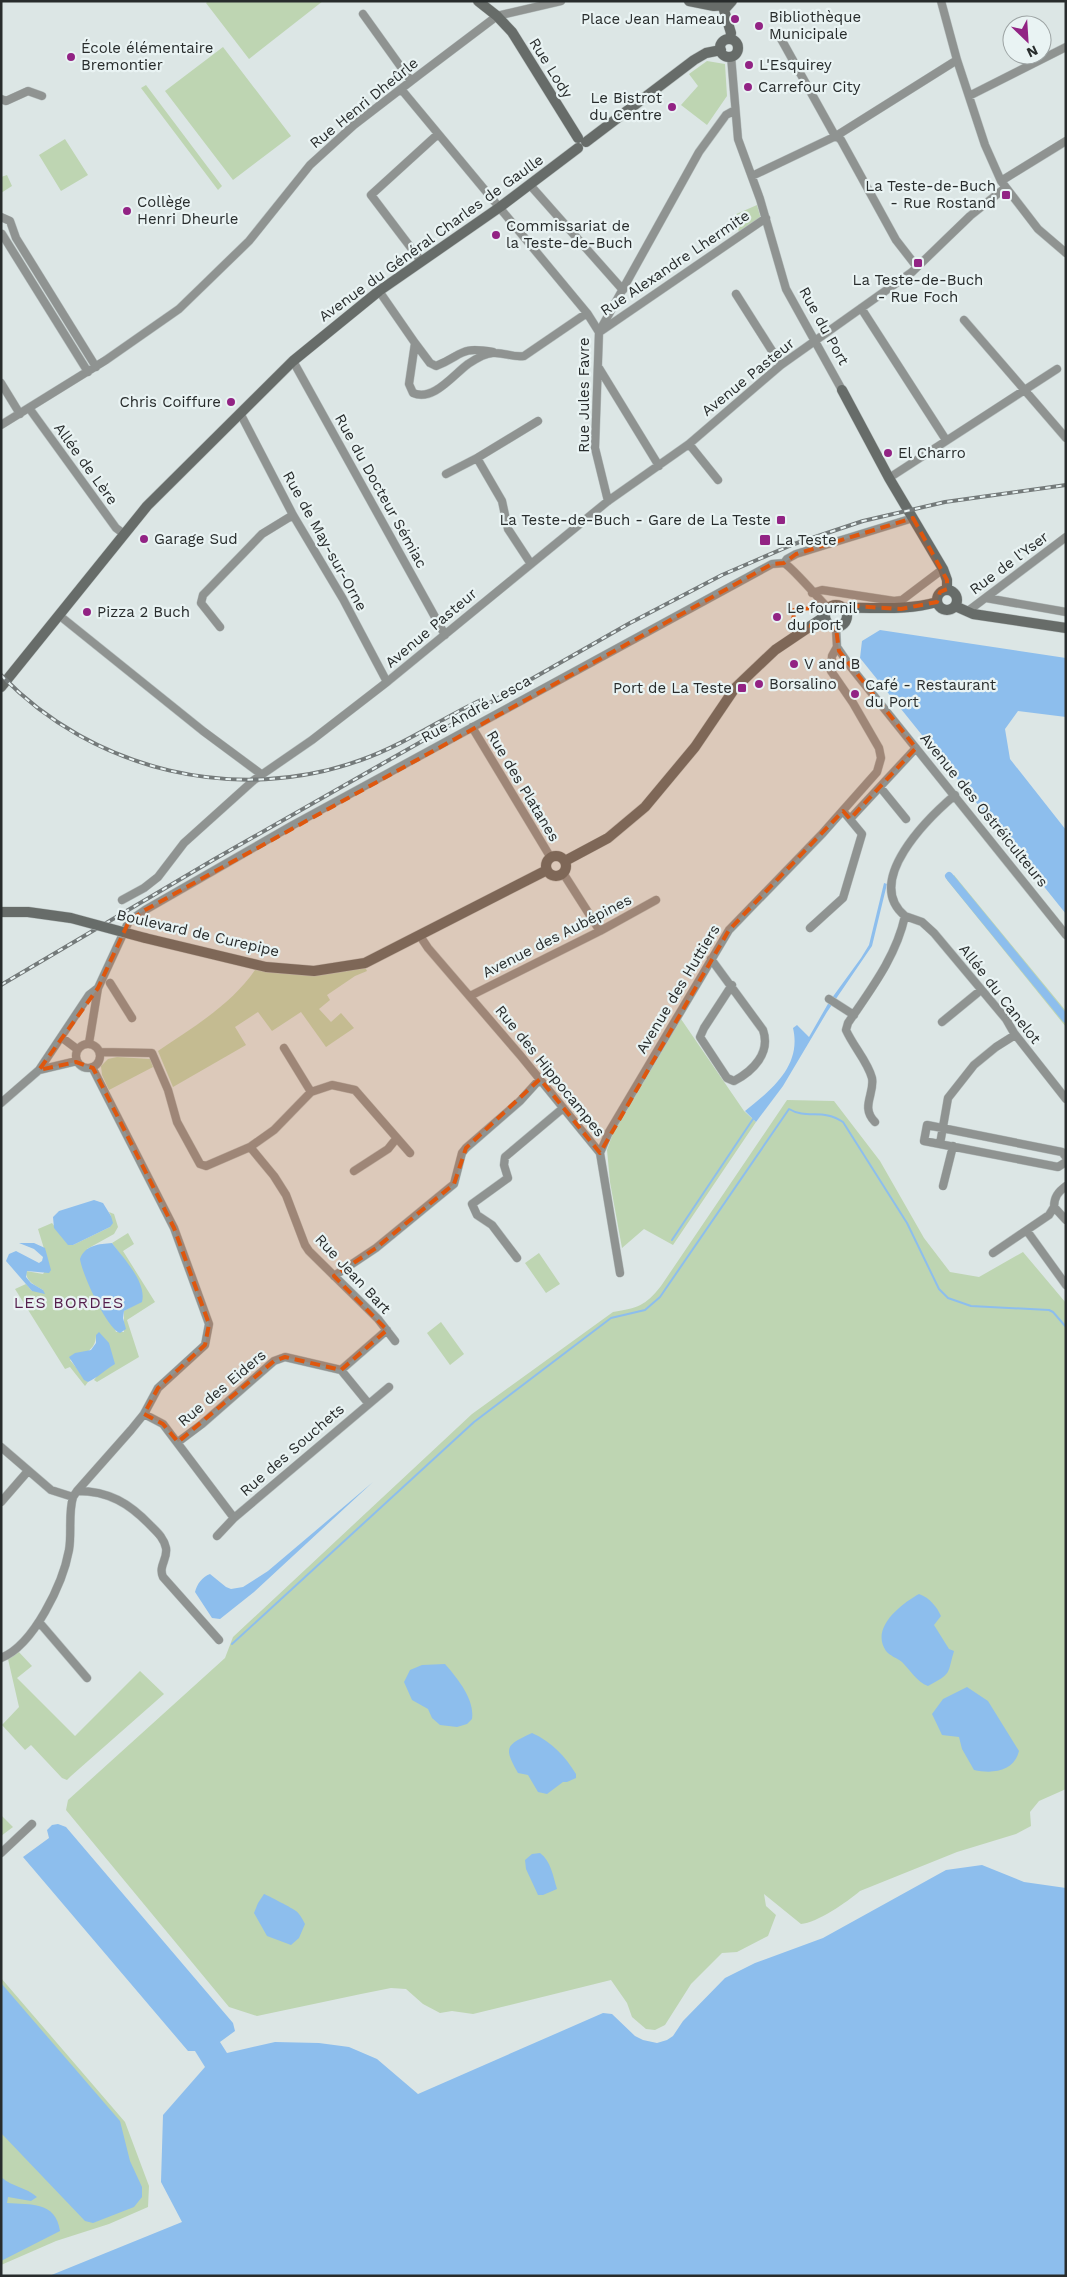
<svg xmlns="http://www.w3.org/2000/svg" width="1067" height="2277" font-family="'Work Sans',sans-serif">
<rect width="100%" height="100%" fill="#dce6e5"/>
<path fill="#bed5b2" d="M208 1H323L249 59 206 3Z
M223 47 291 136 233 180 165 91Z
M707 61 725 64 727 96 707 125 681 105 698 86 689 74Z
M146 85 222 186 218 190 141 88Z
M65 139 88 175 61 191 39 155Z
M7 175 12 186 1 193V177Z
M757 205 761 219 739 232 734 215Z
M954 875 1066 1011V1027L947 880Z
M365 967 367 971 355 976 327 995 330 1000 319 1009 331 1022 341 1013 354 1028 326 1047 301 1012 272 1031 258 1012 235 1027 246 1045 173 1087 158 1051C192 1028 231 1005 255 970 296 975 325 973 365 967Z
M681 1019 744 1111 756 1122 673 1245 644 1229 622 1248 610 1182 607 1150 613 1133Z
M117 1057 150 1059 153 1067 109 1090 102 1075 101 1066 108 1059Z
M787 1100 834 1101 880 1161 924 1238 950 1272 979 1277 1023 1252 1066 1303V1789L1039 1801 1030 1812 1031 1826 1016 1834 957 1852 860 1891C847 1902 817 1923 801 1924L764 1894 766 1906 776 1915 768 1936 737 1952 722 1953 691 1984 665 2025 655 2030 646 2029 632 2017 627 2003 611 1980 473 2014 452 2011 440 2013 423 2004 406 1989 391 1988 361 1994 257 2016 229 2007 66 1810 68 1800 225 1658 233 1637 472 1414 613 1312C638 1308 645 1306 661 1286Z
M109 1212 114 1214 118 1227 114 1234 87 1249 116 1332H124V1311L131 1307 128 1265 112 1243 128 1233 134 1244 123 1251 155 1302 127 1320 139 1357 97 1382 94 1380 101 1371 96 1335C96 1351 83 1354 70 1360L88 1382 85 1386 70 1367 65 1369 15 1289 26 1284 32 1291 43 1290C35 1285 26 1282 26 1271L43 1274 49 1265 38 1229 52 1223 68 1244 73 1245 110 1227 111 1216Z
M539 1253 560 1284 546 1293 525 1263Z
M441 1322 464 1354 450 1365 427 1333Z
M17 1650 32 1666 17 1678 75 1736 140 1671 164 1694 71 1776 67 1780 62 1778 31 1745 25 1750 2 1725 19 1707 8 1659Z
M1 1815 13 1827 1 1836Z
M1 1978 125 2122 149 2186 148 2207 109 2224 56 2241 1 2265Z"/>
<path fill="#8dbeed" d="M880 630 1066 658V717L1018 711 1005 729 1010 759 1066 830V914L860 658 862 641Z
M884 883 887 884 872 946 827 1012 783 1086 756 1122 745 1111C771 1090 802 1066 793 1028L797 1025 809 1037 829 1002 861 958 869 945Z
M94 1200 103 1203 111 1216 113 1223 110 1227 73 1245H68L54 1228 53 1217 59 1211Z
M19 1243H34L45 1248 51 1270 49 1273 27 1271 26 1277 31 1283 43 1290 45 1294 32 1291 6 1261 9 1254 16 1251 39 1263 42 1261 43 1257 34 1249Z
M112 1243C123 1258 147 1282 142 1302L124 1311 123 1318 126 1329 120 1333C107 1329 82 1274 80 1259 85 1245 99 1244 112 1243Z
M99 1332 109 1343 115 1364C105 1370 97 1378 88 1382L84 1380 69 1357 75 1353 91 1350 96 1343V1335Z
M373 1482 254 1592 220 1619 212 1618 195 1592C197 1584 202 1577 210 1574L226 1587 231 1589 243 1587 268 1571Z
M919 1594C930 1598 937 1607 941 1616L934 1625 949 1649 954 1651C947 1675 952 1673 928 1686 917 1682 910 1670 902 1662 897 1658 890 1656 886 1651 870 1628 901 1604 919 1594Z
M445 1664C457 1678 475 1699 472 1719L467 1724 457 1727 440 1725 432 1718 428 1709 412 1700 404 1682 410 1670 422 1665Z
M967 1687 988 1701 1019 1751C1014 1772 992 1774 974 1770L962 1749 959 1737 942 1735 932 1714 943 1699Z
M532 1733C552 1742 565 1756 576 1774V1778L567 1782H563L547 1794 538 1792 528 1775 518 1773C503 1747 506 1745 532 1733Z
M58 1824 66 1827 233 2023 235 2031 220 2042 227 2053 275 2042 319 2043 349 2047 377 2059 418 2094 603 2013 612 2014 635 2036 643 2040 657 2043 667 2040 673 2036 683 2021 725 1978 755 1963 823 1938 946 1870 982 1865 1024 1882 1066 1888V2276H49L182 2222 161 2182 163 2115 205 2067 195 2051H188L23 1857 49 1838 47 1830 52 1825Z
M540 1853C551 1861 553 1876 557 1889L543 1895H538L526 1869 525 1860 532 1854Z
M264 1894C267 1895 294 1909 296 1911 300 1914 303 1920 305 1924L299 1938 291 1945 267 1936 254 1913 258 1903Z
M1 1983 120 2121 130 2161 142 2187V2197L134 2207 93 2223 85 2221 1 2133Z
M1 2177C12 2187 26 2187 37 2197L31 2201 8 2197 7 2203C30 2205 56 2201 60 2231L1 2261Z"/>
<g fill="none" stroke-linecap="round" stroke-linejoin="round">
<path stroke="#8dbeed" stroke-width="2" d="M672 1240 753 1119
M232 1644 474 1422 611 1318 645 1310 660 1297 789 1109C807 1120 823 1108 843 1122L907 1223 939 1289 948 1298 971 1306 1049 1310 1053 1312 1066 1327"/>
<path stroke="#8dbeed" stroke-width="8" d="M949 876 1066 1019"/>
<g stroke="#b8c1c0" stroke-width="9">
<path id="street" d="M941 1 957 60 985 145 1001 181 1038 229 1066 253
M363 14 411 81
M780 37 834 134 841 140 896 240 917 267
M731 56 738 139 760 199 786 289 842 390
M401 89 587 313 599 332 595 448 608 501
M969 96 1066 47
M1 99 6 101 28 91 42 96
M752 176 836 136 957 60
M1001 181 1066 141
M530 185 623 290
M1 217 10 221 16 238 96 367
M2 234 88 372
M421 261 371 195 438 134
M379 291 415 343 409 384 413 393C433 402 453 375 468 364 474 360 486 353 493 353 504 352 513 358 524 356L587 313
M736 294 781 365
M861 308 946 440
M964 320 1066 438
M601 331 766 218
M599 332 699 152 726 115 735 110
M415 343 430 363 436 366C464 355 458 346 493 352
M293 361 445 635
M599 368 659 466
M1 383 20 414
M29 408 116 528 124 534
M240 413 293 515 343 599 387 682
M1 425 106 360 179 309 249 241 310 165 354 125 419 75 497 16 561 1
M689 444 718 480
M477 458 502 501 508 529 531 564
M446 474 477 458 538 421
M889 478 1057 369
M784 563C791 566 820 600 828 608
M812 593 822 590 894 601 902 600 943 569
M986 598 1066 612
M968 611 1066 537
M60 616 203 731 261 774
M220 627 201 603 203 595 262 534 293 515
M836 628 837 647 850 666 1066 935
M472 727 551 858
M880 787 906 819
M850 819 916 748
M563 873 600 931
M122 900 144 888 158 877 184 843 254 780 312 740 387 682 608 501 689 444 781 365 912 272 970 216 1005 188
M905 916 922 922 934 933 1006 1019 1014 1033 1066 1099
M810 928 843 898 862 834 843 811
M420 936 428 948 520 1055 600 1153 620 1273
M711 959 763 1030C771 1053 753 1071 734 1081L727 1078 700 1037 704 1028 732 985
M110 983 132 1018
M470 996 600 931 656 900
M829 999 854 1015
M942 1022 981 990
M61 1037 77 1049
M89 1043 98 988 129 921 145 910 293 825 772 564 784 563 787 559 796 554 913 518
M76 1056a12 12 0 1 1 24 0a12 12 0 1 1-24 0Z
M284 1048 311 1092
M100 1052 152 1053 168 1090 177 1122 200 1164 206 1166 250 1147 274 1130 311 1092 332 1085 355 1090 410 1153
M39 1070 89 995 98 988
M1 1103 39 1070 77 1061
M875 1122C860 1107 875 1094 872 1078 868 1062 853 1046 846 1030L848 1023C871 989 896 957 905 916 863 881 928 818 955 795
M940 1144 948 1098 974 1065 996 1047 1015 1035
M250 1147 274 1176 286 1195 305 1245 309 1251 378 1319 395 1341
M600 1153 609 1132 729 930 822 834 877 772 881 758 879 748 853 703 831 671 832 656 837 647
M1066 1157 1062 1152 927 1125 924 1141 1058 1167 1066 1162
M354 1171 388 1149 396 1139
M943 1186 953 1146
M1066 1186C1058 1192 1054 1197 1054 1207L1066 1220
M1027 1231 1066 1285
M993 1253 1049 1215 1054 1207
M517 1258 492 1225 477 1215 472 1204 508 1178 504 1165 505 1157 562 1109
M334 1276 376 1248 454 1184 462 1153 466 1148 520 1101 540 1079
M341 1370 368 1403
M144 1414 163 1424 234 1518
M178 1442 202 1424 274 1361 285 1357 341 1370 387 1330
M1 1447 51 1490 73 1497 77 1491C109 1491 129 1503 151 1526 157 1532 164 1538 166 1548 168 1559 158 1566 163 1577L219 1640
M77 1491 131 1430 144 1414 158 1388 205 1345 209 1324 174 1228 92 1067
M1 1502 28 1471
M217 1536 234 1518 389 1387
M39 1622 87 1678
M1 1658C34 1645 63 1583 69 1550 72 1533 68 1514 73 1497
M1 1853 32 1824"/>
</g>
<g stroke="#b8c1c0" stroke-width="11">
<path id="secondary" d="M478 1 497 16 512 32 578 138
M689 1 714 6 727 5
M730 39 731 33 724 10 732 1
M720 48a9 9 0 1 1 18 0a9 9 0 1 1-18 0Z
M586 142 694 60 706 53 721 50
M842 390 889 478 943 569 947 580V589
M937 600a10 10 0 1 1 20 0a10 10 0 1 1-20 0Z
M825 616a11 11 0 1 1 22 0a11 11 0 1 1-22 0Z
M955 606 973 614 1066 628
M844 608C877 607 905 611 937 602
M1 687 147 506 293 361 379 291 500 207 578 148
M546 866a10 10 0 1 1 20 0a10 10 0 1 1-20 0Z
M565 861 608 838 645 807 695 747 735 688 775 650 824 617
M1 912H28L71 918
M145 938 266 967 314 971 365 963 547 870"/>
</g>
<use href="#street" stroke="#8f9391" stroke-width="8"/>
<use href="#secondary" stroke="#676c69" stroke-width="10"/>
<g stroke="#747a7a" stroke-width="4">
<path id="rail" d="M1 675C93 771 237 805 361 760 404 745 442 718 483 699
M1 985 213 860 630 623 722 575 794 544 863 521 945 502 1066 485"/>
</g>
<use href="#rail" stroke="#e9f3f3" stroke-width="2" stroke-dasharray="5.5" stroke-linecap="butt"/>
<g stroke="#b8c1c0" stroke-width="11" stroke-linecap="butt">
<path id="secondary-bridge" d="M71 918 145 938"/>
</g>
<use href="#secondary-bridge" stroke="#676c69" stroke-width="10"/>
</g>
<path fill="#de570e" fill-opacity="0.2" stroke="#de570e" stroke-width="4" stroke-dasharray="10 6" stroke-linejoin="round" d="M913 518 947 580V589L940 592 937 602 901 609 838 605 794 610 793 624 836 628 839 651 916 748 850 819 843 811 729 930 600 1153 540 1079 466 1148 454 1184 376 1248 334 1276 387 1330 341 1370 285 1357 274 1361 178 1442 163 1424 144 1414 158 1388 205 1345 209 1324 174 1228 93 1068 76 1062 39 1070 98 988 129 921 145 910 772 564 784 563 796 554Z"/>
<g fill="#922384" stroke="#e9f3f3" stroke-width="2">
<circle cx="735" cy="19" r="5"/>
<circle cx="759" cy="26" r="5"/>
<circle cx="71" cy="57" r="5"/>
<circle cx="749" cy="65" r="5"/>
<circle cx="748" cy="87" r="5"/>
<circle cx="672" cy="107" r="5"/>
<rect x="1001" y="190" width="10" height="10" rx="2.5"/>
<circle cx="127" cy="211" r="5"/>
<circle cx="496" cy="235" r="5"/>
<rect x="913" y="258" width="10" height="10" rx="2.5"/>
<circle cx="231" cy="402" r="5"/>
<circle cx="888" cy="453" r="5"/>
<rect x="776" y="515" width="10" height="10" rx="2.5"/>
<circle cx="144" cy="539" r="5"/>
<rect x="759" y="534" width="12" height="12" rx="2.5"/>
<circle cx="87" cy="612" r="5"/>
<circle cx="777" cy="617" r="5"/>
<circle cx="794" cy="664" r="5"/>
<circle cx="759" cy="684" r="5"/>
<rect x="737" y="683" width="10" height="10" rx="2.5"/>
<circle cx="855" cy="694" r="5"/>
</g>
<g text-anchor="middle" stroke-width="4.5" stroke-linejoin="round" paint-order="stroke">
<g font-size="15" fill="#282c2c" stroke="#e9f3f3" text-anchor="start">
<text x="769" y="22">Bibliothèque<tspan x="769" dy="17">Municipale</tspan></text>
<text x="725" y="24" text-anchor="end">Place Jean Hameau</text>
<text x="81" y="53">École élémentaire<tspan x="81" dy="17">Bremontier</tspan></text>
<text x="759" y="70">L'Esquirey</text>
<text x="758" y="92">Carrefour City</text>
<text x="662" y="103" text-anchor="end">Le Bistrot<tspan x="662" dy="17">du Centre</tspan></text>
<text x="996" y="191" text-anchor="end">La Teste-de-Buch<tspan x="996" dy="17">- Rue Rostand</tspan></text>
<text x="137" y="207">Collège<tspan x="137" dy="17">Henri Dheurle</tspan></text>
<text x="506" y="231">Commissariat de<tspan x="506" dy="17">la Teste-de-Buch</tspan></text>
<text x="918" y="285" text-anchor="middle">La Teste-de-Buch<tspan x="918" dy="17">- Rue Foch</tspan></text>
<text x="221" y="407" text-anchor="end">Chris Coiffure</text>
<text x="898" y="458">El Charro</text>
<text x="771" y="525" text-anchor="end">La Teste-de-Buch - Gare de La Teste</text>
<text x="154" y="544">Garage Sud</text>
<text x="776" y="545">La Teste</text>
<text x="787" y="613">Le fournil<tspan x="787" dy="17">du port</tspan></text>
<text x="97" y="617">Pizza 2 Buch</text>
<text x="804" y="669">V and B</text>
<text x="769" y="689">Borsalino</text>
<text x="865" y="690">Café - Restaurant<tspan x="865" dy="17">du Port</tspan></text>
<text x="732" y="693" text-anchor="end">Port de La Teste</text>
</g>
<g font-size="15" fill="#282c2c" stroke="#e9f3f3">
<text transform="translate(551 68) rotate(58)" y="5">Rue Lody</text>
<text transform="translate(364 103) rotate(-39)" y="5">Rue Henri Dheûrle</text>
<text transform="translate(431 238) rotate(-36)" y="5">Avenue du Général Charles de Gaulle</text>
<text transform="translate(675 263) rotate(-34)" y="5">Rue Alexandre Lhermite</text>
<text transform="translate(824 326) rotate(61)" y="5">Rue du Port</text>
<text transform="translate(748 377) rotate(-39)" y="5">Avenue Pasteur</text>
<text transform="translate(584 395) rotate(-90)" y="5">Rue Jules Favre</text>
<text transform="translate(86 464) rotate(54)" y="5">Allée de Lère</text>
<text transform="translate(381 491) rotate(61)" y="5">Rue du Docteur Sémiac</text>
<text transform="translate(325 541) rotate(61)" y="5">Rue de May-sur-Orne</text>
<text transform="translate(1009 563) rotate(-37)" y="5">Rue de l'Yser</text>
<text transform="translate(431 628) rotate(-40)" y="5">Avenue Pasteur</text>
<text transform="translate(476 709) rotate(-29)" y="5">Rue André Lesca</text>
<text transform="translate(523 786) rotate(59)" y="5">Rue des Platanes</text>
<text transform="translate(984 810) rotate(51)" y="5">Avenue des Ostréiculteurs</text>
<text transform="translate(198 933) rotate(13)" y="5">Boulevard de Curepipe</text>
<text transform="translate(557 936) rotate(-27)" y="5">Avenue des Aubépines</text>
<text transform="translate(678 989) rotate(-59)" y="5">Avenue des Huttiers</text>
<text transform="translate(1000 994) rotate(52)" y="5">Allée du Canelot</text>
<text transform="translate(550 1071) rotate(51)" y="5">Rue des Hippocampes</text>
<text transform="translate(353 1274) rotate(47)" y="5">Rue Jean Bart</text>
<text transform="translate(222 1388) rotate(-40)" y="5">Rue des Eiders</text>
<text transform="translate(292 1450) rotate(-41)" y="5">Rue des Souchets</text>
</g>
<g font-size="16" letter-spacing="1" fill="#551f4d" stroke="#e9f3f3">
<text x="69" y="1308">LES BORDES</text>
</g>
</g>
<rect width="1067" height="2277" fill="none" stroke="#282c2c" stroke-width="5"/>
<g transform="translate(1027 40) rotate(155)"><circle r="24" fill="#e9f3f3" stroke="#9ca3a3"/>
<path d="M0-4L9 19L0 12L-9 19Z" fill="#922384"/>
<text y="-8" font-size="14" font-weight="bold" text-anchor="middle" fill="#282c2c">N</text>
</g>
</svg>
